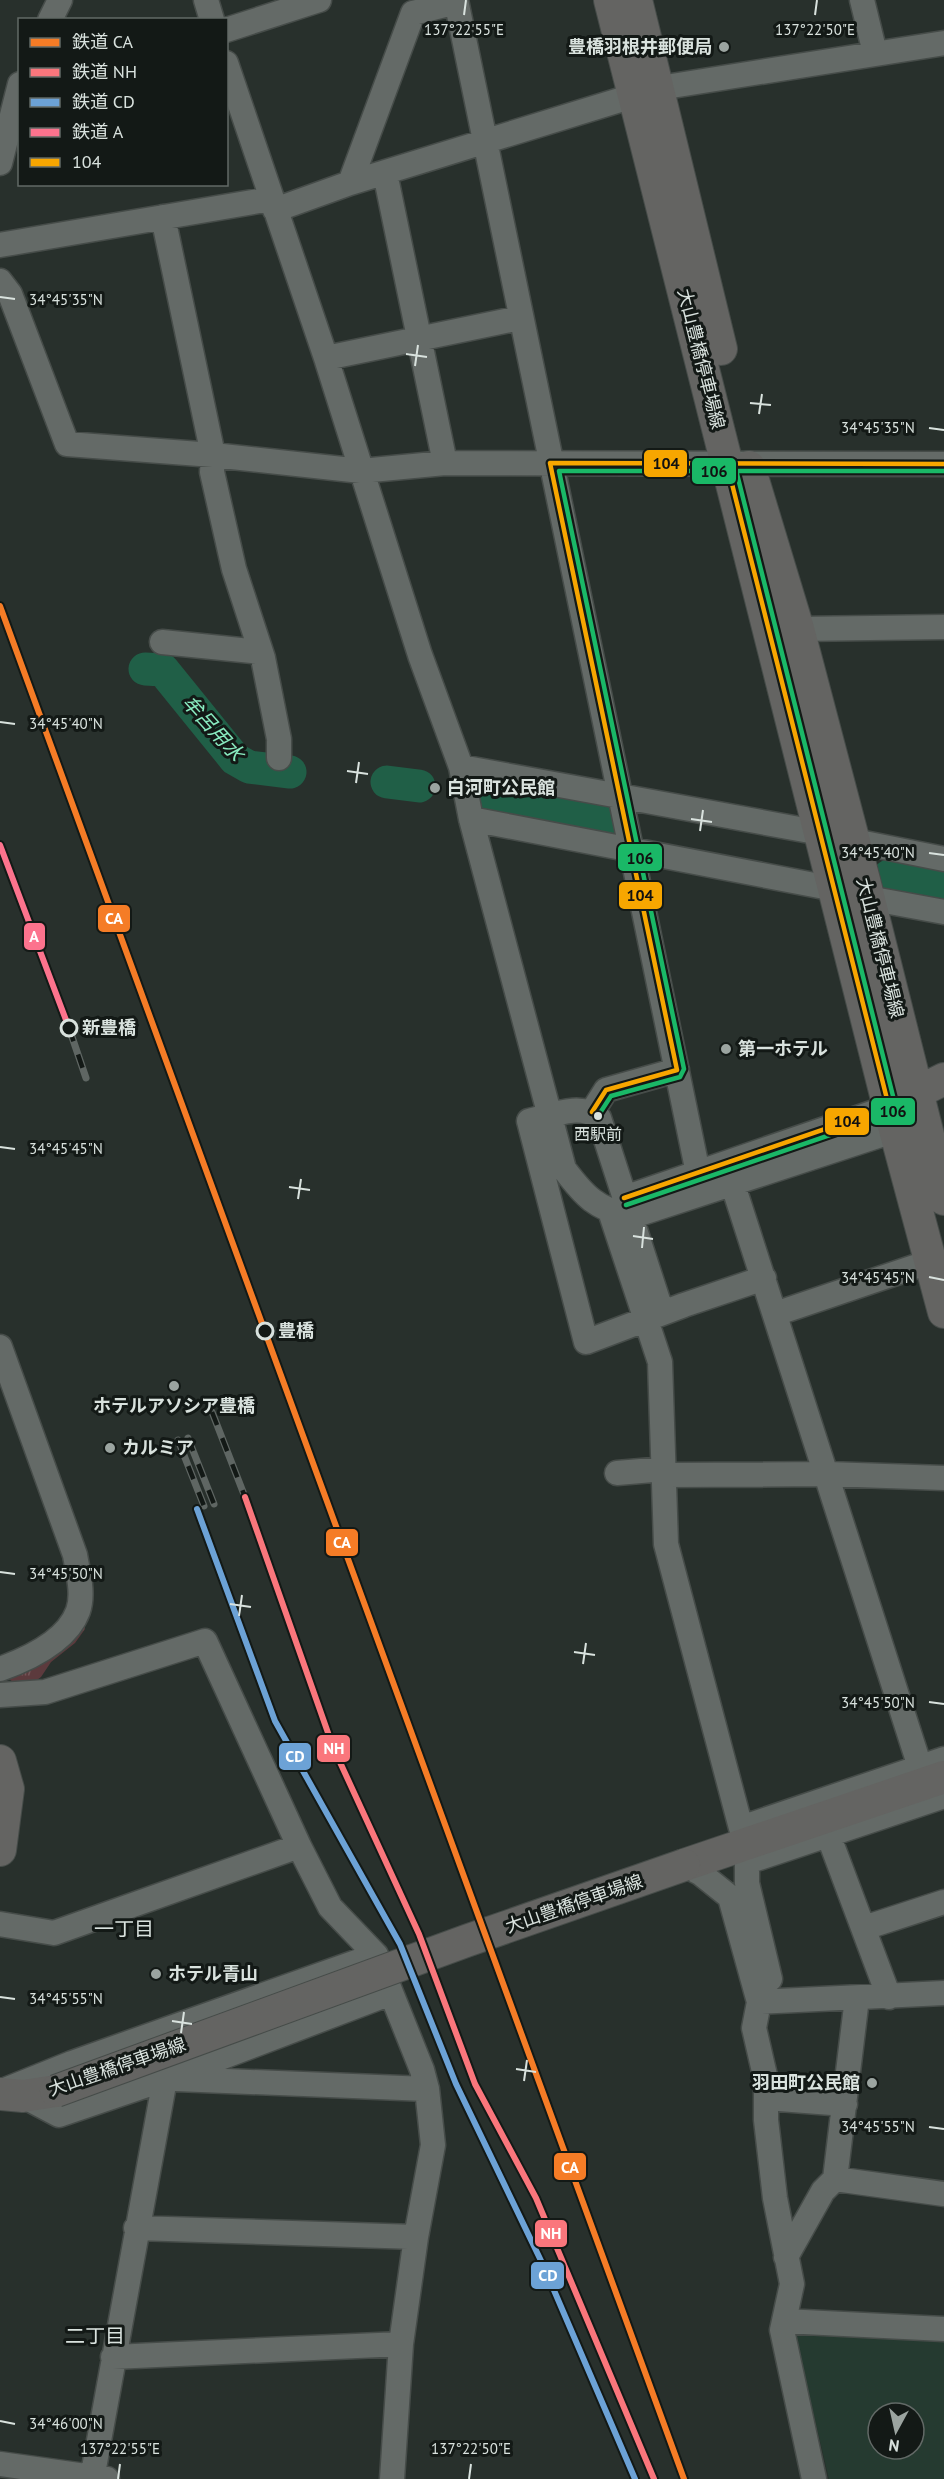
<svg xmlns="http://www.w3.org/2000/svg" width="944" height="2479" font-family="'PT Sans','Noto Sans JP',sans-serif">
<defs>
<pattern id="grass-tufts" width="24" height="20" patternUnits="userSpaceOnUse" patternTransform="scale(1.5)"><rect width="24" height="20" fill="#5c3a3d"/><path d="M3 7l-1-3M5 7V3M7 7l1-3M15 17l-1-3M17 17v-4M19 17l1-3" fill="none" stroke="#735659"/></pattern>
</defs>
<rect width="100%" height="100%" fill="#28302c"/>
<path fill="#253a30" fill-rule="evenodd" d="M792 2323 944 2333V2479H829ZM878 2413H914V2449H878Z"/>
<path fill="url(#grass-tufts)" d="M83 1618 85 1629 75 1643 51 1662 41 1677 34 1682H13L8 1678Z"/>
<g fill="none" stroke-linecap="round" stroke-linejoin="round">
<path stroke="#205f47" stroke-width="33" d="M145 669 163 670 235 759 249 767 290 772
M387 782 419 786
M489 798 604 820
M889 876 944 886"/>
<g stroke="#464c49" stroke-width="27">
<path id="minor" d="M206 0 212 20
M456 0 698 1173
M862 0 875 53
M50 20 60 0
M226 30 319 0
M226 63 326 358 420 655 461 767 471 819 564 1169C585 1197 596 1208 630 1217L896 1130
M0 163 20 84
M385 173 445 463
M350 183 413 13 456 2
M275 210 350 183 659 88 944 43
M163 217 213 455 212 472 234 569 263 658 279 739V758
M0 245 271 199
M0 281 10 294 67 444 213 455 361 471 445 463 944 464
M326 358 520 318
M798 629 944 627
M162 642 261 652
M461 767 821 833
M471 819 835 889
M854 841 944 859
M868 898 944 912
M592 1112 606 1090 677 1070
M733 1185 920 1767
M624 1198 889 1107
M610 1211 660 1362 666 1544 741 1828 944 1759
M662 1313 599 1118C580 1102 551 1116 529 1121L586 1342 684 1305 764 1278
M775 1314 932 1261
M0 1347 75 1555C78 1573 84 1594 78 1611 67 1641 28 1659 0 1669
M617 1473 665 1469
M666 1475 828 1474 944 1478
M0 1695 45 1692 205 1641 299 1846 330 1907 376 1955 422 2070 427 2089 433 2145 416 2237 401 2344 392 2479
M829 1837 889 1997
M684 1865 700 1873 730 1897 759 2002 754 2028 766 2080V2120L775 2198 792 2284 782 2330 814 2479
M0 1924 54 1933 299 1846
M864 1928 944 1902
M770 1979 747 1883V1862L944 1796
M759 2002 944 1993
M176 2079 427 2089
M5 2090 72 2063 376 1955
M23 2096 59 2115 165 2079 391 1993
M766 2098 845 2104
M835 2179 944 2194
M136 2228 416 2237
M786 2257 823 2191 835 2179 857 1998
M784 2321 944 2329
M113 2357 401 2344
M0 2464 107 2479
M92 2479 165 2079"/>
</g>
<g stroke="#464c49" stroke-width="34">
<path id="major" d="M610 0 889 1107 944 1312
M636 0 721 349
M749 467 798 629 864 880 944 1199
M898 1102 944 1079
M0 1761 8 1789 0 1850
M684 1865 944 1777
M0 2094 23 2096 56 2091"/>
</g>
<use href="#minor" stroke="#646a67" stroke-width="24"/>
<use href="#major" stroke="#646462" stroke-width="32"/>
<g stroke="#5f6663" stroke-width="7">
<path id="rail" d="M69 1028 86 1078
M212 1412 245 1497
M188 1438 214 1504
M178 1440 204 1506"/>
</g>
<use href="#rail" stroke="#131916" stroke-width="4.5" stroke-dasharray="14" stroke-linecap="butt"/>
<g stroke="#464c49" stroke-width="34" stroke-linecap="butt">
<path id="major-bridge" d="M56 2091 466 1941 684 1865"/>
</g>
<use href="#major-bridge" stroke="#646462" stroke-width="32"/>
<g stroke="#131916" stroke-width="9">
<path id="bus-1" d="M592 1112 606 1090 677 1070 550 463 944 464
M624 1198 889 1107 727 464"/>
</g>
<g stroke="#131916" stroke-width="9">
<path id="bus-2" d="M598 1116 611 1096 680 1077 684 1069 559 471H944
M626 1205 891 1114 896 1108 734 462"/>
</g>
<use href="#bus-1" stroke="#f7a600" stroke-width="4.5"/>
<use href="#bus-2" stroke="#1ab867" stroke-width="4.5"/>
<g stroke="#131916" stroke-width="10">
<path id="rail-1" d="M0 606 684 2479"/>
</g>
<g stroke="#131916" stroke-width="10">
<path id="rail-2" d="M245 1497 333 1747 419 1934 475 2084 536 2198 654 2479"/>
</g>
<g stroke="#131916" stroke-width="10">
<path id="rail-3" d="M197 1509 275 1721 400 1944 456 2084 544 2267 635 2479"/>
</g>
<g stroke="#131916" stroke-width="10">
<path id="rail-4" d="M0 845 69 1028"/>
</g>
<use href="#rail-1" stroke="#f57c26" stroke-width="6"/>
<use href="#rail-2" stroke="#fa767c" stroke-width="6"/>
<use href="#rail-3" stroke="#6ca2d6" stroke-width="6"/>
<use href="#rail-4" stroke="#fc738d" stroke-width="6"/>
</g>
<path fill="none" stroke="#d9e2de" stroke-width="2" d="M464 15 466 0M815 15 817 0M0 297 15 299M406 354 427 357M415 366 418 345M750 403 771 405M759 414 762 394M929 428 944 430M0 722 15 724M347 771 368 774M356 783 359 762M691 819 712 822M700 831 703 810M929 853 944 855M0 1147 15 1149M289 1187 310 1190M298 1199 301 1179M633 1236 653 1239M642 1248 644 1227M929 1277 944 1280M0 1572 15 1574M230 1604 251 1607M239 1616 242 1595M574 1652 595 1655M583 1664 586 1643M929 1702 944 1704M0 1997 15 1999M172 2021 192 2024M181 2033 184 2012M516 2069 536 2072M524 2081 527 2060M929 2127 944 2129M0 2421 15 2424M118 2479 120 2464M469 2479 471 2464"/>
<g fill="#9ba4a0" stroke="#131916" stroke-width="2">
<circle cx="724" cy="47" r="6"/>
<circle cx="435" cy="788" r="6"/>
<circle cx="726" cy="1049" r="6"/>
<circle cx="174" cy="1386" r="6"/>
<circle cx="110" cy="1448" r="6"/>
<circle cx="156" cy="1974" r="6"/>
<circle cx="872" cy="2083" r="6"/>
</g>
<g fill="#131916" stroke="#d9e2de" stroke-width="3">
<circle cx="69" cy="1028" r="8"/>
<circle cx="265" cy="1331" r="8"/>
</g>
<circle fill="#d9e2de" stroke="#131916" stroke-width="2" cx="598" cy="1116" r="5"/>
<g text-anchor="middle" stroke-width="6" stroke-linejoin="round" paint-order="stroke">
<g font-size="16" fill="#d9e2de" stroke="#131916">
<text x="598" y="1140">西駅前</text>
</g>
<g font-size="18" font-weight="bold" fill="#d9e2de" stroke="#131916" text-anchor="start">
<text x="712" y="53" text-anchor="end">豊橋羽根井郵便局</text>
<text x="447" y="794">白河町公民館</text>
<text x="738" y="1055">第一ホテル</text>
<text x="174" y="1412" text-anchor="middle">ホテルアソシア豊橋</text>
<text x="122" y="1454">カルミア</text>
<text x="168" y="1980">ホテル青山</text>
<text x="860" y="2089" text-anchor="end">羽田町公民館</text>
</g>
<g font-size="18" fill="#d9e2de" stroke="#131916">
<text transform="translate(701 359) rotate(76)" y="6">大山豊橋停車場線</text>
<text transform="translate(880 948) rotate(76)" y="6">大山豊橋停車場線</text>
<text transform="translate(574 1904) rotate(-19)" y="6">大山豊橋停車場線</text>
<text transform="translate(117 2067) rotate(-19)" y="6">大山豊橋停車場線</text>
</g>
<g font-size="18" font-weight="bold" fill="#d9e2de" stroke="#131916" text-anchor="start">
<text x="82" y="1034">新豊橋</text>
<text x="278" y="1337">豊橋</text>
</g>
<g font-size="20" font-style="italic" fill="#89ebc0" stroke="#131916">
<text transform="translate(213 728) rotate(48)" y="7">牟呂用水</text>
</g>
<g font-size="20" fill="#d9e2de" stroke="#131916">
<text x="124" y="1936">一丁目</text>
<text x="95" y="2343">二丁目</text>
</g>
</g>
<g font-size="15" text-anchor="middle" fill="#d9e2de" stroke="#131916" stroke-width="6" stroke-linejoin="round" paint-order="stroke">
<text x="464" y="35">137°22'55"E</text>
<text x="815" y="35">137°22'50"E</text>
<text x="66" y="305">34°45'35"N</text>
<text x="878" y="433">34°45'35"N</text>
<text x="66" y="729">34°45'40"N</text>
<text x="878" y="858">34°45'40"N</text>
<text x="66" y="1154">34°45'45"N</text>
<text x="878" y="1283">34°45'45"N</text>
<text x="66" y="1579">34°45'50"N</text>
<text x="878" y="1708">34°45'50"N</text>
<text x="66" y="2004">34°45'55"N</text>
<text x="878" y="2132">34°45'55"N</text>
<text x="66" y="2429">34°46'00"N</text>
<text x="120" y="2454">137°22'55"E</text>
<text x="471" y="2454">137°22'50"E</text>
</g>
<g stroke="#131916" stroke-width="2">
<rect x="643" y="449" width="45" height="29" rx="6" fill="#f7a600"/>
<rect x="691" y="457" width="46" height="28" rx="6" fill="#1ab867"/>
<rect x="617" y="843" width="46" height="29" rx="6" fill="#1ab867"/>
<rect x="618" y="881" width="45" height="29" rx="6" fill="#f7a600"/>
<rect x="97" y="904" width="34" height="29" rx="6" fill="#f57c26"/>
<rect x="23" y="922" width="23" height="29" rx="6" fill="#fc738d"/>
<rect x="870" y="1097" width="46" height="29" rx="6" fill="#1ab867"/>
<rect x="824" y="1107" width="46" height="29" rx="6" fill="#f7a600"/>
<rect x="325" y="1528" width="34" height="29" rx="6" fill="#f57c26"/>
<rect x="316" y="1734" width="35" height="29" rx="6" fill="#fa767c"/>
<rect x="278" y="1742" width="34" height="29" rx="6" fill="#6ca2d6"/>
<rect x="553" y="2152" width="34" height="29" rx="6" fill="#f57c26"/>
<rect x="534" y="2219" width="34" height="29" rx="6" fill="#fa767c"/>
<rect x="530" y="2261" width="35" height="29" rx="6" fill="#6ca2d6"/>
</g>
<g font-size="16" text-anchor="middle" font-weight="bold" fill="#fff">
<text x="114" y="924">CA</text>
<text x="34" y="942">A</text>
<text x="342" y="1548">CA</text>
<text x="334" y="1754">NH</text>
<text x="295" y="1762">CD</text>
<text x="570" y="2173">CA</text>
<text x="551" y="2239">NH</text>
<text x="548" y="2281">CD</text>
</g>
<g font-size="16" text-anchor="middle" font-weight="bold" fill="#111">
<text x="666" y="469">104</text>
<text x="714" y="477">106</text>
<text x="640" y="864">106</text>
<text x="640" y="901">104</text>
<text x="893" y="1117">106</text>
<text x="847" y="1127">104</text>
</g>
<rect x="18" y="18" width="210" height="168" fill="#131916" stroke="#626966" stroke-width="1.5"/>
<rect x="30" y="38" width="30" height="9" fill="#f57c26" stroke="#626966" stroke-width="1.5"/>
<text x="72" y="48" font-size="18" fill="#d9e2de">鉄道 CA</text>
<rect x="30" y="68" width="30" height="9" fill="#fa767c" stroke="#626966" stroke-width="1.5"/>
<text x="72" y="78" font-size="18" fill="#d9e2de">鉄道 NH</text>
<rect x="30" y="98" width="30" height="9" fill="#6ca2d6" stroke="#626966" stroke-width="1.5"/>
<text x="72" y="108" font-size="18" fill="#d9e2de">鉄道 CD</text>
<rect x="30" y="128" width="30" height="9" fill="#fc738d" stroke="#626966" stroke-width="1.5"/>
<text x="72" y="138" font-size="18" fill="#d9e2de">鉄道 A</text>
<rect x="30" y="158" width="30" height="9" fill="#f7a600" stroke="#626966" stroke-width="1.5"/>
<text x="72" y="168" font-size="18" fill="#d9e2de">104</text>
<g transform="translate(896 2431) rotate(188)"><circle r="28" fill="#131916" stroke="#626966" stroke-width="1.5"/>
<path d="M0-4.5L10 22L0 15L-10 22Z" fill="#9ba4a0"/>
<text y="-9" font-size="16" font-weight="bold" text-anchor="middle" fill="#d9e2de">N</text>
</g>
</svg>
